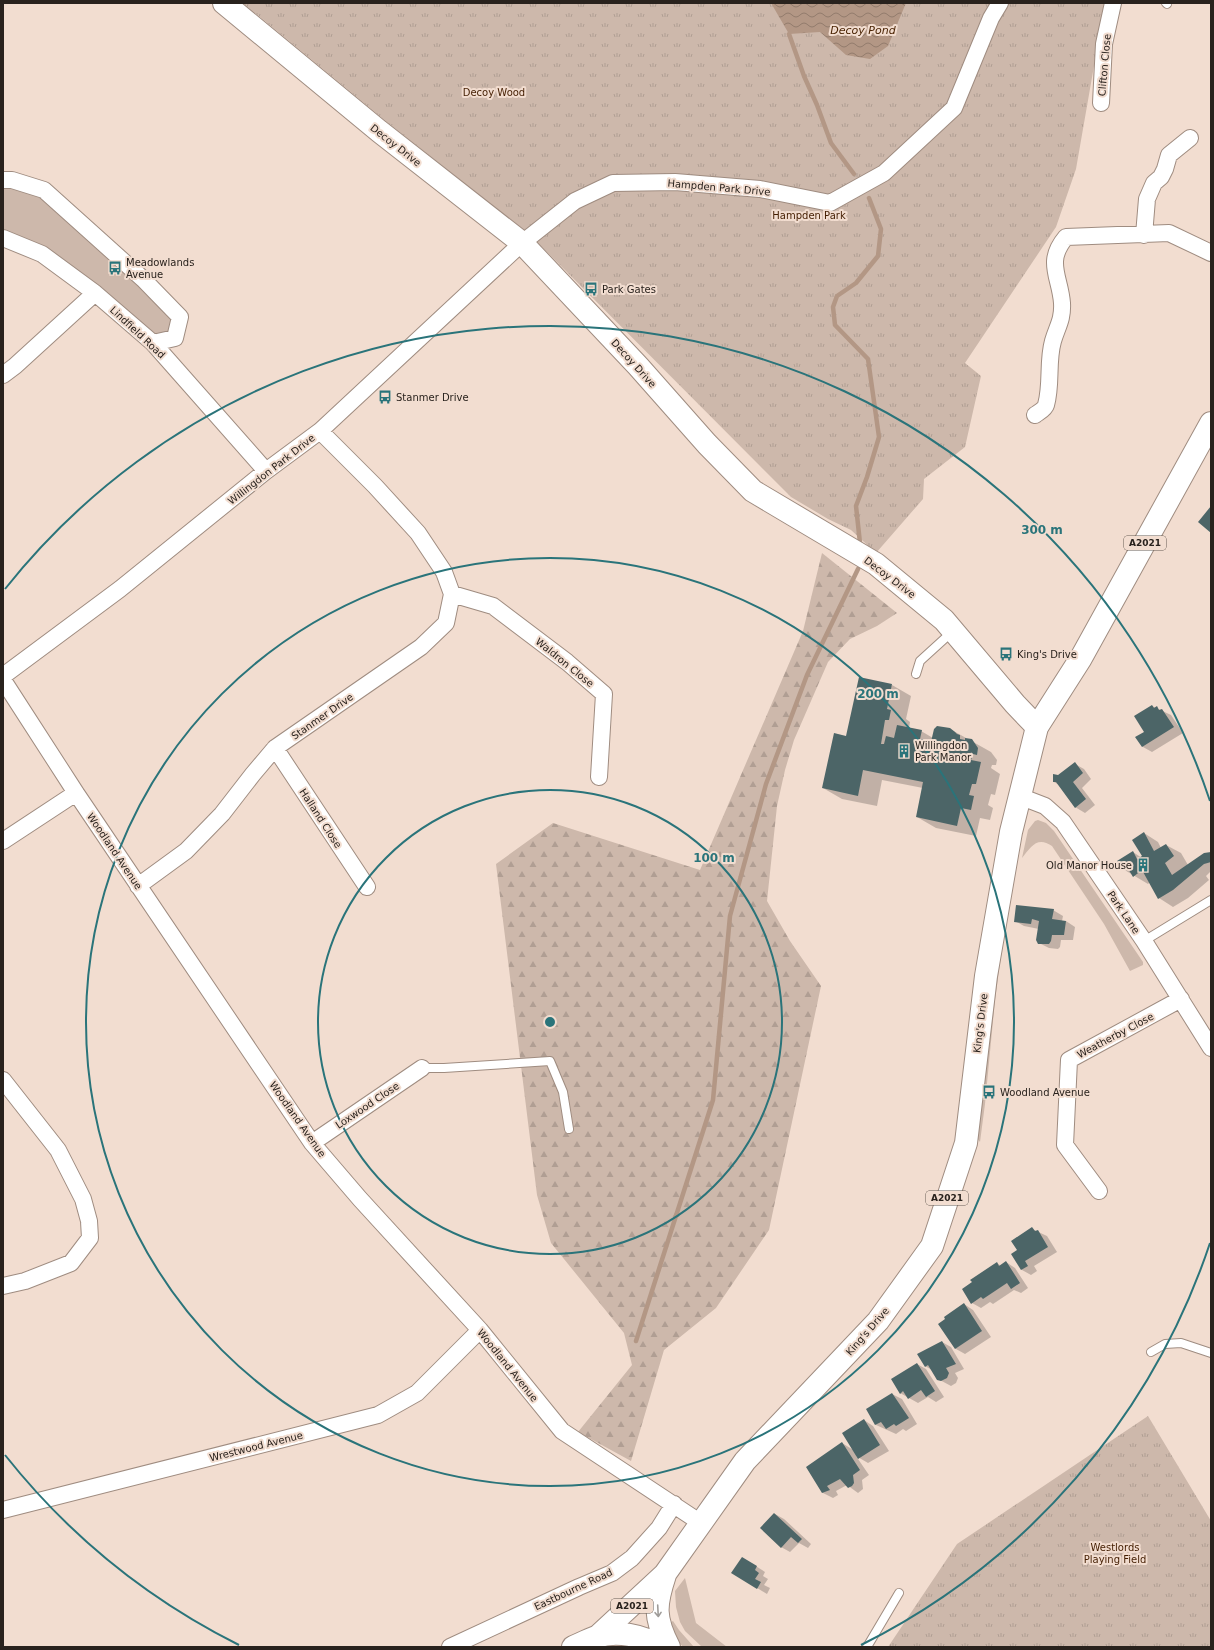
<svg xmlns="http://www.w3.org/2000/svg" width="1214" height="1650" font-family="'DejaVu Sans',sans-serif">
<defs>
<pattern id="forest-firs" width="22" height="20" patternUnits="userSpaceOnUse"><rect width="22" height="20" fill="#cdb8ab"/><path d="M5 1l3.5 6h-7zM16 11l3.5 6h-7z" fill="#b09e93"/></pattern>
<pattern id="park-tufts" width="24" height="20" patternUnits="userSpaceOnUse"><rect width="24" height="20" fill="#cdb8ab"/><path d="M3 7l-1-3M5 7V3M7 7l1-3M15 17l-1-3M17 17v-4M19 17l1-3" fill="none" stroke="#b09e93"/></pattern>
<pattern id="water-waves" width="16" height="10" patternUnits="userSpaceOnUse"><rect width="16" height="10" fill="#b39785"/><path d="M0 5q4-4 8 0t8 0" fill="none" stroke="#927b6c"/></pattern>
</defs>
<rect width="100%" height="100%" fill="#f2ddd0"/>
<path fill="#cdb8ab" d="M3 180 44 190 180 317 175 338 153 343 95 293 3 238Z
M1038 820 1046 823 1054 831 1143 962V965L1130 971 1104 924 1052 846C1037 836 1031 847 1022 858L1028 830 1035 821Z
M1009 897 995 1000 985 1104 980 1142 977 1138 982 1105 991 999Z
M685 1578 696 1623 727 1647H702L685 1631 680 1622 676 1607 675 1591Z
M673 1621 679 1630 694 1647H683L677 1640 669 1623Z"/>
<path fill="url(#forest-firs)" d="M822 553 897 613 877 626 850 639 828 662 794 740 785 770 777 806 767 901 790 941 821 986 769 1230 716 1308 664 1350 631 1461 578 1432 632 1365 624 1333 551 1243 537 1195 496 864 553 823 700 870 803 631Z"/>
<path fill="url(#park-tufts)" d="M243 3H1105L1076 169 1056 227 965 363 981 376 965 447 924 479 923 499 876 553 851 530 828 519 791 497 530 235 387 122Z
M1148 1416 1211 1521V1647H888L957 1544Z"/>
<path fill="url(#water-waves)" d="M771 3 789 4 793 3H906L888 46 870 59 846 55 820 32 789 34Z"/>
<path fill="#0003" d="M892 685 911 696 906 719 910 722 909 728 921 731 933 738 950 729 991 752 997 760 996 765H992L991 768 1000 774 995 795 991 794 988 805 993 808 990 820 980 818 976 836 936 828 917 817 923 788 882 780 877 806 842 799 823 788 847 737Z
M1152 706 1171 715 1183 733 1152 752 1143 747 1137 738 1146 732Z
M1075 764 1084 769 1091 779 1082 788 1095 805 1085 813 1075 807 1059 785 1054 782 1058 776Z
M1144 833 1158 842 1161 848 1166 845 1181 853 1188 865 1211 853V871L1206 876 1209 880 1188 898 1173 907 1159 898 1150 882 1148 884 1123 869 1133 852 1142 858 1144 857Z
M1053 910 1063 916 1062 921H1066L1075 927 1073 940H1061L1060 947 1058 949 1049 948 1039 943V929L1024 926 1015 921Z
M1032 1229 1047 1236 1057 1252 1034 1266 1037 1271 1031 1275 1022 1270 1018 1251Z
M1006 1262 1015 1268 1028 1288 1021 1293 1014 1290 993 1304 990 1302 981 1308 972 1303 997 1263 1001 1266Z
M964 1304 973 1310 991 1337 965 1354 956 1349 940 1324Z
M942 1342 951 1347 964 1369 955 1373 958 1378 956 1383 951 1386 938 1379 932 1370 925 1366Z
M917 1364 926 1369 944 1397 936 1402 928 1397 918 1403 900 1393Z
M892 1394 902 1399 917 1424 906 1431 903 1429 896 1434 876 1425 867 1410Z
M864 1420 873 1426 889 1451 868 1463 856 1456 869 1475 862 1480 863 1489 858 1493 847 1485 836 1491 838 1495 833 1498 823 1493 807 1467 842 1443 855 1451Z
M775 1514 784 1519 811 1544 808 1548 799 1543 790 1552 781 1547Z
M751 1563 765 1572 763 1576 768 1579 764 1585 770 1588 767 1594 733 1573Z"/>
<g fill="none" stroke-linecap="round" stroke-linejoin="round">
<path stroke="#b39785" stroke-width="4.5" d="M789 34 804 76 817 105 831 143 854 174
M860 543 856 506 867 477 879 437 868 359 835 325 833 307 837 296 856 283 878 256 881 229 869 198
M636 1341 713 1100 730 916 766 784 807 675 858 569"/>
</g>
<path fill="#4c6567" d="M1211 506V533L1198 522Z
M859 677 892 684 887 709 891 710 889 720H885L881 744H884L886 736 894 738 897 725 922 730 920 739H924L923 744 930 746 934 729 937 726 950 728 955 732 957 734 960 735V739L965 740V738L972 739 978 748 977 755 973 754 971 760 981 762 976 784H972L969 795 974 796 971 810 961 808 957 826 916 817 923 782 863 770 858 796 822 788 834 733 846 736Z
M1152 705 1154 708 1157 706 1159 710 1162 709 1174 727 1142 747 1135 737 1144 732 1134 716Z
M1075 762 1083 773 1073 782 1086 799 1075 808 1056 782H1053V774L1058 775Z
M1144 832 1154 851 1166 844 1174 856 1165 863 1172 875 1204 853 1211 852V862L1204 864 1173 890 1158 899 1142 870 1133 877 1127 867 1122 869 1117 861 1133 851 1137 859 1142 856 1132 840Z
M1016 905 1054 909 1052 919 1066 921 1064 935H1052L1051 941 1049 944H1038L1036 940 1039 921 1032 919 1031 924 1014 922Z
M1032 1227 1035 1231 1038 1230 1048 1247 1025 1261 1028 1266 1021 1270 1011 1254 1017 1250 1011 1241Z
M1006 1261 1020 1283 1011 1289 1007 1283 983 1299 981 1297 971 1304 962 1289 972 1282 970 1280 997 1262 999 1266Z
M964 1303 982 1331 955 1349 938 1324 945 1319 944 1317Z
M942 1341 956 1364 946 1368 949 1373 947 1378 941 1381 937 1380 928 1365 925 1367 917 1354Z
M917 1363 935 1391 926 1397 921 1390 908 1399 903 1391 900 1394 891 1379Z
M892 1393 909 1418 896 1426 894 1424 886 1429 881 1422 875 1425 866 1409Z
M864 1419 880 1445 858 1459 842 1433Z
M842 1442 860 1470 853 1475 854 1483 852 1486 848 1488 840 1479 827 1486 830 1490 822 1493 806 1467Z
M774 1513 802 1539 798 1543 791 1537 781 1548 760 1528Z
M742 1557 757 1566 755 1570 759 1573 755 1579 761 1582 757 1589 731 1573Z"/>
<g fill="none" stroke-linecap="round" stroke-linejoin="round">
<g stroke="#9f8c80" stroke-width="10">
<path id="lane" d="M1166 3 1167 4
M916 674 920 661 953 631
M1144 941 1211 900
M422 1068H444L550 1061 563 1092 569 1129
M1151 1352 1165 1344 1181 1343 1211 1353
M867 1647 899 1593"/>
</g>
<g stroke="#9f8c80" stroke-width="18">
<path id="street" d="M1101 103 1104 44 1113 3
M3 180H12L44 190 143 279 180 317 175 338 153 343
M1144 235 1147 199 1154 183 1161 177 1165 169 1169 155 1190 138
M3 238 42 254 95 293 153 343 266 471
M3 375 15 366 95 293
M1035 415C1039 412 1045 409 1046 405 1052 384 1047 362 1053 341 1057 327 1063 320 1062 303 1060 276 1045 262 1066 237L1169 233 1211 253
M452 594 493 606 567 662 604 694 599 777
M3 676 120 589 266 471 320 431 522 243 575 201 613 183 675 182 760 189 830 203 884 173 954 108 991 18 1000 3
M3 680 76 793 312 1143 360 1199 480 1330 562 1431 701 1523
M275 748 367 887
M1019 796 1045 806 1063 822 1144 941 1211 1048
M3 841 76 793
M138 886 186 851 222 814 253 774 275 748 421 647 446 623 452 594 444 572 418 533 375 486 320 431
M3 1080 58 1150 83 1199 89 1221 90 1238 71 1263 25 1281 3 1286
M312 1143 422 1068
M1099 1191 1065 1145 1069 1060 1181 999
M3 1510 378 1415 417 1393 480 1330
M450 1647 579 1587 612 1573 632 1558 659 1528 674 1504"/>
</g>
<g stroke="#9f8c80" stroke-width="24">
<path id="secondary" d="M224 3 379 131 522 243 638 366 707 444 753 491 876 564 944 620 1015 704 1037 727"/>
</g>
<g stroke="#9f8c80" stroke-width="24">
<path id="primary" d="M665 1575C655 1605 654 1618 669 1647
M597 1637 665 1574 745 1461 878 1321 932 1246 966 1143 986 976 1011 832 1037 727 1081 658 1211 423
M573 1647C580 1644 588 1640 596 1637 616 1630 643 1635 660 1647"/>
</g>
<use href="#lane" stroke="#fff" stroke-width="8"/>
<use href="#street" stroke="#fff" stroke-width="16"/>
<use href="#secondary" stroke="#fff" stroke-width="22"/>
<use href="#primary" stroke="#fff" stroke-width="22"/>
</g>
<defs><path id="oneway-shaft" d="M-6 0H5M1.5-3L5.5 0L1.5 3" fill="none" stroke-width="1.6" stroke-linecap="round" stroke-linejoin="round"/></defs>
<use stroke="#9f9c99" href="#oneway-shaft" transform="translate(658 1611) rotate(87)"/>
<g fill="none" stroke="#2a747a" stroke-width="2">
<circle cx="550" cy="1022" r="232"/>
<circle cx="550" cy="1022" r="464"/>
<path d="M1210 1243A696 696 0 0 1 861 1645M239 1645A696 696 0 0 1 5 1455M5 589A696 696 0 0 1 1210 801"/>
</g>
<defs>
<g id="bus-bare" transform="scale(1.08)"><path d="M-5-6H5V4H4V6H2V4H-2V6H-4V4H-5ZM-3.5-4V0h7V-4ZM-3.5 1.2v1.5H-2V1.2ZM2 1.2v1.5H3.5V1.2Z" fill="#2a747a" stroke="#f2ddd0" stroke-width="2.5" paint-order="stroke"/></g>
<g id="building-bare" transform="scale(1.08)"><path d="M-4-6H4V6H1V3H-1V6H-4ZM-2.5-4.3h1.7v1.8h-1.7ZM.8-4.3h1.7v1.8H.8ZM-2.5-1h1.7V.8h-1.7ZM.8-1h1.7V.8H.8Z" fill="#2a747a" stroke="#f2ddd0" stroke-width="2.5" paint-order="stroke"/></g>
</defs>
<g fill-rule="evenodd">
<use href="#bus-bare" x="115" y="268"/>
<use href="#bus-bare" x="591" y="289"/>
<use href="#bus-bare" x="385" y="397"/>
<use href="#bus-bare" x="1006" y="654"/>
<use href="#building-bare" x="904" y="751"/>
<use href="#building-bare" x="1143" y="865"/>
<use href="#bus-bare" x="989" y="1092"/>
</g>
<g text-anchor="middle" stroke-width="4" stroke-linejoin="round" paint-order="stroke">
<g fill="#f2ddd0" stroke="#655a53" stroke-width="1">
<rect x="1124" y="536" width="42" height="14" rx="3"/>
<rect x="926" y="1191" width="42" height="14" rx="3"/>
<rect x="611" y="1599" width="42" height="14" rx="3"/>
</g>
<g font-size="9" font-weight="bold" fill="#29221d">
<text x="1145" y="546">A2021</text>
<text x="947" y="1201">A2021</text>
<text x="632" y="1609">A2021</text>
</g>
<g font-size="10" fill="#29221d" stroke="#f2ddd0">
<text transform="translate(1104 65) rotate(-85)" y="4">Clifton Close</text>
<text transform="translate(396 145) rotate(38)" y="4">Decoy Drive</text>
<text transform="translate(719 187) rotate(5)" y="4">Hampden Park Drive</text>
<text transform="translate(138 332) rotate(43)" y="4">Lindfield Road</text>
<text transform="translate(634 363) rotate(48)" y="4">Decoy Drive</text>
<text transform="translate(271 469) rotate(-38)" y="4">Willingdon Park Drive</text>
<text transform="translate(890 577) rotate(37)" y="4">Decoy Drive</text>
<text transform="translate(565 662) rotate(39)" y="4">Waldron Close</text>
<text transform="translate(322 716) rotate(-35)" y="4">Stanmer Drive</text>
<text transform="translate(321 818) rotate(57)" y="4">Halland Close</text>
<text transform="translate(115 851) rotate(56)" y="4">Woodland Avenue</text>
<text transform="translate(1124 912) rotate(56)" y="4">Park Lane</text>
<text transform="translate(980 1023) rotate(-83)" y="4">King's Drive</text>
<text transform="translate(1115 1035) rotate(-28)" y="4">Weatherby Close</text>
<text transform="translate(367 1105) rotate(-34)" y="4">Loxwood Close</text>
<text transform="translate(298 1119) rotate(55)" y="4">Woodland Avenue</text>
<text transform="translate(867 1331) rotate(-49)" y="4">King's Drive</text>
<text transform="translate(508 1365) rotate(51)" y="4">Woodland Avenue</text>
<text transform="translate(256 1446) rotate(-14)" y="4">Wrestwood Avenue</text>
<text transform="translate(573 1589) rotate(-25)" y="4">Eastbourne Road</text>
</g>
<g font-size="10" fill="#431d00" stroke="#f2ddd0">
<text x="494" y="96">Decoy Wood</text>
<text x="809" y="219">Hampden Park</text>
<text x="1115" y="1551">Westlords<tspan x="1115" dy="12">Playing Field</tspan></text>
</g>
<g font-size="10" fill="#29221d" stroke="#f2ddd0" text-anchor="start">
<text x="126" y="266">Meadowlands<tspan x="126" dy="12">Avenue</tspan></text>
<text x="602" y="293">Park Gates</text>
<text x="396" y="401">Stanmer Drive</text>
<text x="1017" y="658">King's Drive</text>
<text x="915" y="749">Willingdon<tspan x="915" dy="12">Park Manor</tspan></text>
<text x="1132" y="869" text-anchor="end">Old Manor House</text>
<text x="1000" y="1096">Woodland Avenue</text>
</g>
<g font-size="11" font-style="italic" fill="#4a2404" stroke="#f2ddd0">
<text x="863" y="34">Decoy Pond</text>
</g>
</g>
<circle cx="550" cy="1022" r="6" fill="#2a747a" stroke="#f2ddd0" stroke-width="2"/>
<g font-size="12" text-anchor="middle" font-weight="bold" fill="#2a747a" stroke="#f2ddd0" stroke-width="4" stroke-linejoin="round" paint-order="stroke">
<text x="1042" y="534">300 m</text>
<text x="878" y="698">200 m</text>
<text x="714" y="862">100 m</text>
</g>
<rect width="1214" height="1650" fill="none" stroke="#29221d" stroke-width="8"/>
</svg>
